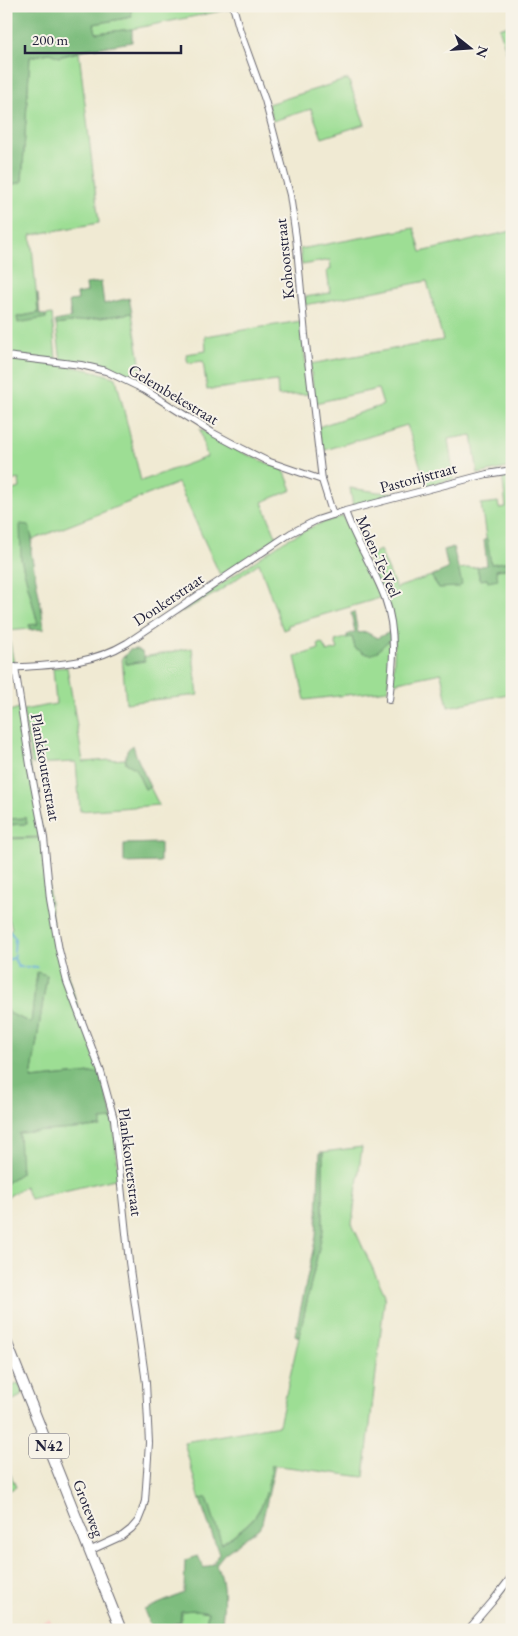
<svg xmlns="http://www.w3.org/2000/svg" width="518" height="1636" font-family="'EB Garamond',serif">
<rect width="100%" height="100%" fill="#f7f3e8"/>
<filter id="ink" filterUnits="userSpaceOnUse"><feTurbulence type="fractalNoise" baseFrequency=".02" numOctaves="2"/><feDisplacementMap in="SourceGraphic" scale="10" xChannelSelector="R" yChannelSelector="G"/><feConvolveMatrix kernelMatrix="1 2 1 2 8 2 1 2 1" color-interpolation-filters="sRGB"/></filter>
<filter id="wash" filterUnits="userSpaceOnUse"><feTurbulence type="fractalNoise" baseFrequency=".0096" numOctaves="4" result="noise"/><feDisplacementMap in="SourceGraphic" scale="20" xChannelSelector="R" yChannelSelector="G"/><feGaussianBlur stdDeviation="1.12" result="paint"/><feColorMatrix in="noise" values="0 0 0 0 0 0 0 0 0 0 0 0 0 0 0 0 0 1.4 0 .05"/><feComposite in="paint" operator="in"/></filter>
<g filter="url(#wash)">
<rect width="100%" height="100%" fill="#f0ead3"/>
<path fill="#f7d0ca" d="M49 1619 53 1630H24Z"/>
<path fill="#9dde94" stroke="#608068" d="M130 6H230L231 9 132 29 96 33 94 24 132 17Z
M512 24V69L499 28Z
M79 52 99 223 31 235 38 313 17 317 18 322 46 318V315L52 314 56 360 6 354V327L8 325V319H6V186L22 182 30 57 50 53 59 57Z
M348 79 365 124 322 138 311 109 273 121 268 104Z
M414 228 421 252 512 231V467L478 474 472 435 448 439 454 479 427 486 407 425 322 451 318 427 383 405 378 389 315 403 310 364 443 340 427 281 305 305V297L330 293 327 271 331 269 330 260 302 265 300 249Z
M132 313 144 387 130 378 105 368 61 360 56 325Z
M301 321 309 394 278 396 277 381 207 390 203 361 188 363 186 354 206 351 205 336Z
M6 358C43 363 81 365 116 378L141 481 207 457 200 429 241 452 284 470 292 490 262 502 277 538 220 575 178 483 32 540V537L21 559 38 624 29 625 30 629 8 631 14 664 6 665V514L10 513 6 499 13 497 12 490 20 488 19 479 6 482Z
M512 473V561L490 564 481 504 498 502 499 508 506 507 502 474Z
M350 488 378 492 403 493 353 506Z
M343 516 381 596 380 598 288 625V628L283 630 259 563 218 592 176 615 284 541 316 525Z
M380 550 396 588 431 576 439 588 461 581 458 569 477 567 480 580 487 579 488 581 496 570 512 568V693L448 707 441 673 393 683 395 634 367 557Z
M352 636 355 648 367 654 384 643 391 640 388 690 305 700 295 657 319 649 318 644 322 643 327 652 338 649 335 641Z
M192 648 198 695 126 703 122 657 125 656 127 664 144 661V657Z
M67 667 83 762 125 759 126 763 135 768 145 789 150 787 159 805 80 811 76 762 32 764 23 710 56 704 53 668Z
M19 708 43 837 6 838V825L27 824 26 818 6 819V712Z
M43 838 53 931 100 1072 31 1079 47 975 37 973 31 1023 13 1015 6 1009V933L12 928 6 911V839Z
M113 1119 119 1178 30 1199 25 1186 6 1198V1183L21 1173 18 1133 100 1127V1120Z
M362 1147 352 1224 385 1295 364 1477 272 1465C269 1480 267 1497 259 1510 251 1524 234 1534 221 1544L207 1497 200 1500 184 1442 279 1425 323 1230V1152Z
M19 1383 23 1395 6 1404V1389Z
M9 1471 16 1487 6 1492V1473Z
M196 1610 208 1612 206 1625 209 1630H181V1611Z"/>
<path fill="#7ebd7e" stroke="#50705c" d="M6 6H130L132 17 94 24 96 33 132 29V42L83 50 59 57 50 53 30 57 22 182 6 186Z
M101 282 104 304 129 298 132 313 56 325 55 321 71 318 69 301 78 300 77 294 87 292 86 284Z
M37 293H38L40 315H46V318L18 323 17 317 38 313Z
M20 524 29 525 32 538 31 552 42 612 44 630 42 629 31 630 29 625 38 624 21 559Z
M487 539 491 564 512 561V568L496 570 498 580 488 582 487 579 480 580 477 567 487 565 484 540Z
M453 547 462 584 459 587 439 588 431 576 448 569 444 550Z
M354 612 358 633 366 632 377 638 390 632 391 640C381 644 378 657 366 654 362 652 359 650 355 648L352 637 347 638V635L355 632 351 613Z
M136 649 142 652 145 661 126 664 125 656 129 650Z
M133 745 136 755 150 787 145 789 135 768 126 763C125 754 126 750 133 745Z
M26 818 27 824 6 825V819Z
M160 843V862L124 863V844Z
M37 972 47 975 31 1079 100 1072 113 1119 101 1120V1127L19 1133 21 1173 6 1183V1009L13 1015 31 1023Z
M320 1152H323V1230L299 1337 295 1335 316 1236Z
M272 1465H275L262 1523 259 1528 224 1554 216 1564C217 1568 220 1572 221 1576 225 1588 224 1618 220 1630L208 1629 206 1625 208 1612 196 1610 181 1611 180 1622 152 1630 144 1610 184 1593 185 1560 198 1556 204 1568 213 1564 219 1554 200 1500 207 1497 222 1544C234 1534 252 1524 259 1510 267 1497 269 1479 272 1465Z"/>
<g fill="none" stroke-linecap="round" stroke-linejoin="round">
<path stroke="#62abda" stroke-width="2" d="M6 927 15 938 14 951
M14 958 18 967H37
M6 960 14 958 15 954"/>
</g>
</g>
<g filter="url(#ink)">
<g fill="none" stroke-linecap="round" stroke-linejoin="round">
<g stroke="#6a6870" stroke-width="8">
<path id="minor" d="M233 6 240 31 265 100 290 195 296 237 305 335 322 480 333 515
M6 356 81 365 106 371 145 390 213 433 241 448 267 461 322 480
M345 511C355 541 374 568 385 598 397 632 393 666 389 700
M15 667 30 765 44 838 50 899 59 950 67 982 101 1072 114 1119 129 1262 146 1383 149 1443 145 1501 142 1511 138 1521 131 1529 122 1536 89 1551
M6 668C49 665 89 666 127 643L291 533 317 520 345 511 487 474 512 470
M468 1630 492 1602 512 1576"/>
</g>
<g stroke="#6a6870" stroke-width="12">
<path id="primary" d="M6 1341 121 1630"/>
</g>
<use href="#minor" stroke="#fff" stroke-width="6"/>
<use href="#primary" stroke="#fff" stroke-width="10"/>
</g>
</g>
<g text-anchor="middle" stroke-width="4" stroke-linejoin="round" paint-order="stroke">
<rect fill="#f7f3e8" stroke="#62616f" stroke-width="1" x="29" y="1433.5" width="40" height="25" rx="4"/>
<g font-size="15" font-weight="bold" fill="#22223b">
<text x="49" y="1451">N42</text>
</g>
<g font-size="16" fill="#22223b" stroke="#f7f3e8">
<text transform="translate(284 259) rotate(-96)" y="6">Kohoorstraat</text>
<text transform="translate(174 394) rotate(31)" y="6">Gelembekestraat</text>
<text transform="translate(418 477) rotate(-15)" y="6">Pastorijstraat</text>
<text transform="translate(379 556) rotate(66)" y="6">Molen-Te-Veel</text>
<text transform="translate(168 599) rotate(-34)" y="6">Donkerstraat</text>
<text transform="translate(46 767) rotate(80)" y="6">Plankkouterstraat</text>
<text transform="translate(131 1162) rotate(83)" y="6">Plankkouterstraat</text>
<text transform="translate(89 1508) rotate(69)" y="6">Groteweg</text>
</g>
</g>
<rect width="518" height="1636" fill="none" stroke="#f7f3e8" stroke-width="25"/>
<g transform="translate(470 48) rotate(107)" stroke="#f7f3e8" stroke-width="4" paint-order="stroke">
<path d="M0-4L9 19L0 12L-9 19Z" fill="#22223b"/>
<text y="-8" font-size="14" font-weight="bold" text-anchor="middle" fill="#22223b">N</text>
</g>
<path d="M25 45v8h156v-8" fill="none" stroke="#22223b" stroke-width="2.5"/>
<text x="32" y="45" font-size="15" fill="#22223b" stroke="#f7f3e8" stroke-width="4" paint-order="stroke">200 m</text>
</svg>
